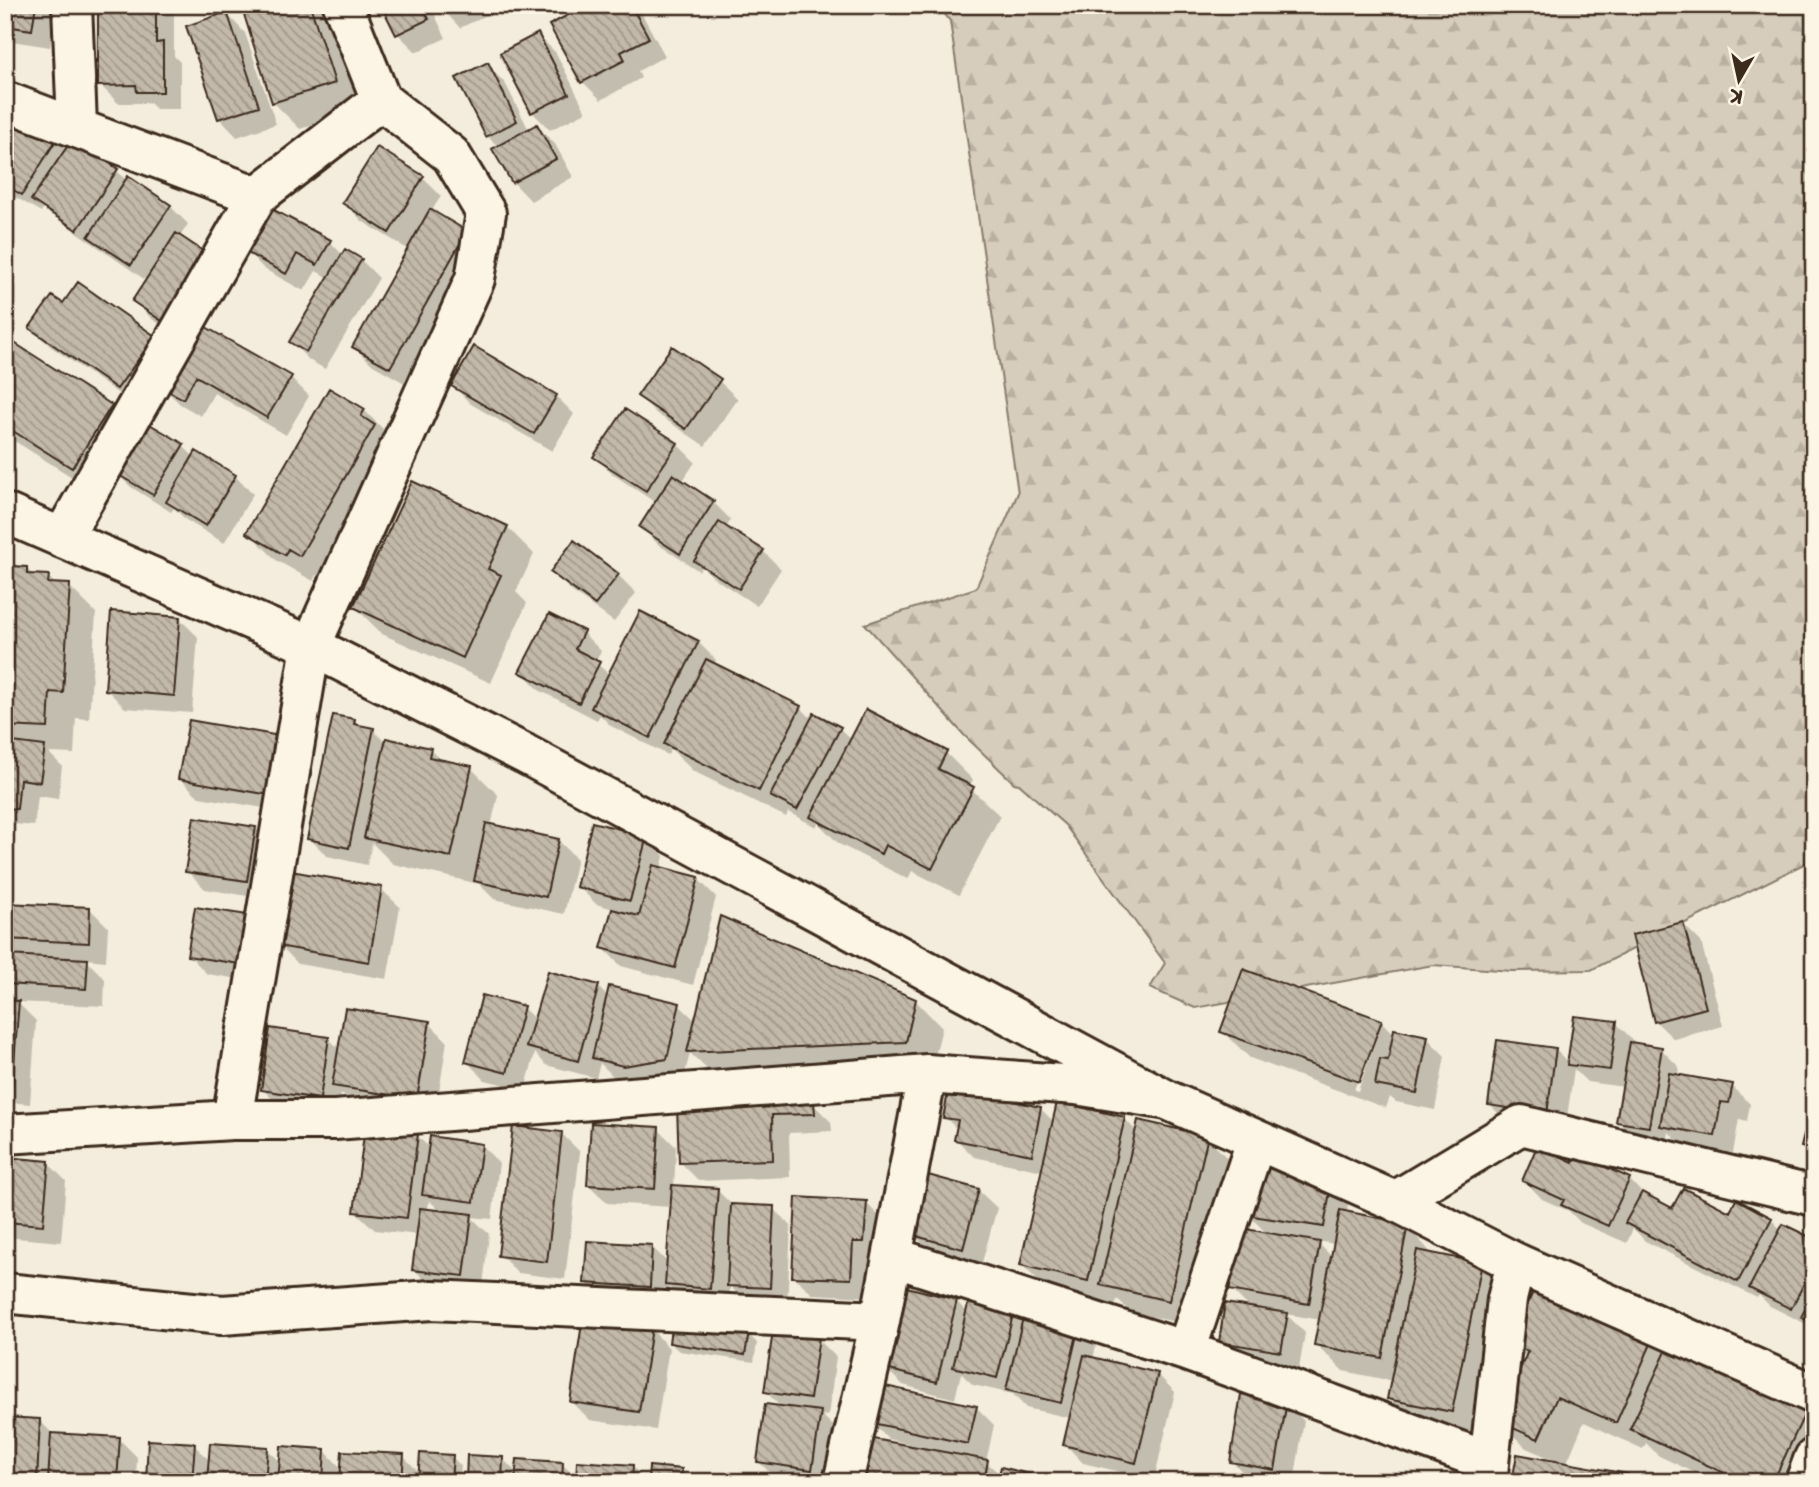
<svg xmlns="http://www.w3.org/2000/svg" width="1819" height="1487" font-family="'Shantell Sans',sans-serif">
<defs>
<pattern id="forest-firs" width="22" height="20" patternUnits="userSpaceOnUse" patternTransform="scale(1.75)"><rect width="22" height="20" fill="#d6cdbd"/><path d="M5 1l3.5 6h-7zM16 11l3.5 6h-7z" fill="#b9b0a2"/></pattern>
<pattern id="building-back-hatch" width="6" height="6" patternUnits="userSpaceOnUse" patternTransform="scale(1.75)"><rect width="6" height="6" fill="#c3b9aa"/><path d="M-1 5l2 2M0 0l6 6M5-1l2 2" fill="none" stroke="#a0978a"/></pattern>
</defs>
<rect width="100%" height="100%" fill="#f4eddd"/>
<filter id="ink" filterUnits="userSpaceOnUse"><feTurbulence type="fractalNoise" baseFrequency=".0143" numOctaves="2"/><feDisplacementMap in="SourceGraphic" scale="14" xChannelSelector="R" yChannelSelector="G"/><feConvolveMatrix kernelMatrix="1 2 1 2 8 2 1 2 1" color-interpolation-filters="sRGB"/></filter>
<g filter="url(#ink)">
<path fill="url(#forest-firs)" stroke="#887c6e" stroke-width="2" d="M938 5H1814V859L1591 970 1512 971 1433 965 1195 1008 1150 988 1165 963 1065 825 1019 784 1014 783 964 735 865 624 976 588 1018 493 950 21Z"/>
<path fill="#0003" fill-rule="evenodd" d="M5 5H51L56 10 50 47 5 40Z
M100 5H169L174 10V56L180 62V109H156L150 103H118L100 85Z
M243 5H327L360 110 300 129 273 102Z
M383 5H430L446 38 416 52 398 34Z
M439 5H489L493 12 460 28Z
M501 5H530L511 15Z
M590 5H637L665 56 638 71 641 78 601 100 583 82 552 26Z
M227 14 245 33 276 124 237 137 219 118Z
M538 35 556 53 586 112 550 130 532 112Z
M487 65 505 83 529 130 537 126 555 144 573 177 531 201 513 182 499 147 487 136Z
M5 117 57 138 68 149 117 171 127 181 170 206 188 224 179 238 181 338 152 319 134 301 147 281 43 209 41 212 5 191Z
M377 150 423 178 441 196 431 212 484 250 408 385 373 365 354 347 409 250 362 221 344 202Z
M330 242 343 255 361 260 379 278 325 369 309 360 291 342 329 278 316 271 304 291 264 269 246 250Z
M63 305 154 337 172 355 136 406 50 346 32 328Z
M198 324 291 378 309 396 286 435 214 393 201 416 180 404 162 386Z
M5 339 111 406 136 431 182 445 194 457 235 476 253 494 224 543 186 520 174 508 171 512 131 487 114 471 99 494 5 435Z
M719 381 738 399 705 446 657 414 639 396Z
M453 386 556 396 574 414 552 451 471 404Z
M364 410 391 437 327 581 316 575 313 581 276 560 249 533Z
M677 444 695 462 682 482 713 502 731 520 726 528 763 551 781 569 757 606 714 578 702 566 699 571 659 545 641 527 656 503 614 475 595 457Z
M507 527 534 554 516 592 527 603 491 683 382 634 355 607Z
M5 560 27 569 34 576 48 577 57 585 69 586 96 613 89 719 76 718 74 754 49 753 62 766 58 799 38 796 34 826 5 823Z
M552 571 618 575 636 593 614 622 570 590Z
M180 619 198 637 192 713 125 708 107 690Z
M583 633 601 651 595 662 610 675 698 642 716 660 714 665 800 707 812 719 839 728 852 740 946 753 973 780 969 787 1000 816 959 895 912 871 908 879 839 844 818 823 816 827 788 812 786 817 693 771 671 749 668 755 611 726 600 715 597 720 539 690 521 671Z
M354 721 361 727 373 730 386 743 430 750 442 761 471 768 498 795 491 826 558 840 577 859 564 914 494 899 479 884 393 864 372 843 367 865 327 856 309 838Z
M297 756 288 812 199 797 180 779Z
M255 828 273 846 265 899 205 889 187 871Z
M646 837 664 856 661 869 698 879 716 897 693 985 621 966 603 948 614 909 596 904 578 886Z
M381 889 400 907 387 979 298 964 280 945Z
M5 905 89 908 108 927 106 961 85 959 105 979 104 1006 17 1002 36 1021 30 1104 5 1102Z
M197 909 258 982 207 974 189 955Z
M1683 924 1701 942 1723 1026 1674 1039 1655 1021Z
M598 987 608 997 679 1005 696 1021 915 1000 942 1028 932 1068 716 1078 690 1053 684 1077 642 1083 613 1076 600 1063 596 1078 546 1065 535 1053 525 1090 485 1080 467 1062 523 1008 536 1020Z
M1381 1021 1395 1036 1427 1038 1445 1056 1435 1110 1396 1102 1390 1097 1386 1108 1250 1058 1222 1031ZM1375 1034H1378L1358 1091 1354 1090Z
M429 1023 447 1041 435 1117 352 1104 341 1093 338 1116 282 1108 263 1090 328 1038 340 1050Z
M1616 1023 1634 1041 1633 1045 1661 1049 1679 1067 1678 1076 1732 1086 1750 1104 1747 1121 1739 1119 1733 1153 1680 1144 1669 1132 1667 1144 1636 1140 1618 1121 1624 1087 1587 1082 1574 1069 1565 1131 1508 1123 1490 1105 1556 1050 1569 1064Z
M1814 1101V1158L1803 1147Z
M813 1104 831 1122 832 1131 789 1133 790 1177 699 1181 680 1162 679 1108Z
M1040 1108 1054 1122 1124 1118 1137 1132 1207 1138 1234 1165 1196 1327 1129 1311 1117 1299 1115 1307 1049 1292 1022 1265 1043 1171 974 1157 956 1139 958 1130 945 1117Z
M658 1129 676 1147 674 1187 717 1190 733 1206 773 1208 791 1226 787 1306 747 1304 730 1286 728 1306 685 1303 669 1287 668 1305 604 1301 586 1282 652 1247 668 1263 672 1207 607 1203 589 1185Z
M562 1134 580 1152 565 1279 518 1273 500 1255Z
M417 1136 430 1148 481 1145 499 1163 492 1219 471 1217 489 1234 482 1294 432 1288 414 1269 418 1235 375 1230 356 1212ZM429 1200 441 1212 428 1210Z
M5 1159 48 1163 66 1181 61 1242 5 1237Z
M1574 1164 1629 1179 1646 1197 1673 1210 1771 1219 1781 1230 1814 1241V1328L1770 1306 1759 1295 1757 1298 1645 1241 1633 1228 1627 1243 1581 1223 1569 1211 1542 1199 1524 1180Z
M1255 1168 1349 1198 1347 1213 1407 1226 1434 1256 1481 1265 1508 1292 1479 1438 1416 1425 1389 1398 1392 1381 1343 1371 1316 1344 1321 1320 1286 1314 1305 1333 1299 1369 1239 1359 1221 1341 1251 1309 1231 1289 1268 1235 1248 1214ZM1316 1241 1335 1244 1333 1258Z
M978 1190 997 1208 981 1266 932 1253 914 1235Z
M866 1203 884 1221 882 1260 870 1259 869 1297 812 1294 794 1276Z
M904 1288 957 1302 968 1313 1013 1312 1024 1323 1078 1328 1096 1346 1093 1359 1157 1374 1175 1392 1154 1480 1083 1463 1065 1444 1071 1418 1026 1408 1013 1394 973 1385 961 1373 955 1399 903 1385 884 1367Z
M651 1329 669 1348 656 1430 590 1420 572 1402Z
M748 1334 757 1343 754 1362 679 1351 670 1343Z
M1653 1338 1668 1353 1805 1412 1814 1421 1812 1482H1715L1659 1456 1646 1443 1643 1449 1584 1422 1566 1465 1627 1476 1633 1482H1514L1559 1462 1526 1448 1499 1421 1527 1358 1512 1343Z
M818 1339 836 1357 828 1416 822 1415 838 1431 831 1482 777 1480 759 1462 782 1408 766 1392Z
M1286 1403 1304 1421 1294 1482 1250 1480 1232 1461Z
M976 1407 994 1425 986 1462 1001 1475 1054 1482H856L913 1448V1445L888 1439 870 1421Z
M39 1420 54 1435 119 1439 137 1457 136 1482H5Z
M194 1445 210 1461 267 1449 282 1463 325 1451 342 1469 403 1456 420 1473 452 1457 461 1466 459 1482H148Z
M503 1459 518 1474 562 1464 578 1479 633 1467 648 1482H467Z
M681 1470 693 1482H650Z"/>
<path fill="url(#building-back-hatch)" stroke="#3b2a1e" stroke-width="2" d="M5 5H36L32 30 5 26Z
M98 5H156V43L163 42V92H137L136 85 98 86Z
M241 5H310L335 83 272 103Z
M381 5H422L429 19 396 35Z
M587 5H631L649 38 621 52 625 60 581 83 549 25Z
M227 12 259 106 218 119 186 26Z
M538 33 569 94 531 113 500 53Z
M488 62 517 121 486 137 456 78Z
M5 115 58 137 22 195 5 185Z
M537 124 556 159 512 183 492 149Z
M73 138 118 169 77 230 31 200Z
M377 147 424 176 389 233 342 203Z
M128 176 171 205 131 265 88 237Z
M268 207 331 240 317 265 297 254 286 274 244 251Z
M430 209 467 231 390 368 352 347Z
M176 233 206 253 162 321 132 301Z
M345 249 362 259 306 352 289 342Z
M78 282 155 336 117 389 29 328 52 296 63 303Z
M197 322 292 376 267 418 196 376 183 399 159 386Z
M5 337 112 405 72 468 5 426Z
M474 346 557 395 534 434 451 386Z
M672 346 721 379 686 429 637 396Z
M329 388 365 409 361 416 375 425 300 556 288 549 285 555 246 533Z
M625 409 678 443 646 491 593 457Z
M141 419 184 444 153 495 110 470Z
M196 451 236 475 206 526 166 502Z
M673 474 714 501 680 554 639 527Z
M412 481 508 526 488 569 501 575 463 658 353 607Z
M719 522 764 550 739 589 694 561Z
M574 540 619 574 595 605 550 572Z
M5 559H12L11 566 27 567V574L49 575 48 583 70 584 63 693 50 692 48 728 5 726Z
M111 611 180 617 174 696 105 690Z
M640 611 699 641 650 738 591 708Z
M549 614 584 631 575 649 600 662 579 703 519 672Z
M706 659 801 706 759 791 664 744Z
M866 709 947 751 938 769 974 787 932 869 885 845 881 854 810 817Z
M814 713 841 727 797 810 770 796Z
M333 715 355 719 354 724 374 728 349 848 307 839Z
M189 720 280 736 270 795 178 779Z
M386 738 431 748 429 757 472 766 451 857 364 838Z
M5 741 45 746 40 782 20 779 17 809 5 808Z
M194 817 256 827 247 881 185 872Z
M592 822 647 836 630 901 576 887Z
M486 823 559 839 546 897 474 881Z
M653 865 699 877 675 968 601 948 612 909 639 916Z
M291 871 382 887 369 962 278 946Z
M5 903 90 907 89 943 5 939Z
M195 907 248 915 240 964 187 956Z
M720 916 916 999 906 1042 687 1052Z
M1683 922 1706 1008 1654 1022 1632 935Z
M5 955 88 959 86 989 5 984Z
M1243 969 1382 1020 1359 1082 1220 1032Z
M548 971 599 985 578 1061 526 1047Z
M609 986 680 1003 667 1059 623 1066 592 1058Z
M482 995 524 1006 507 1073 465 1062Z
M5 1000 19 1001 12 1087 5 1086Z
M345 1008 430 1021 417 1099 332 1086Z
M1574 1016 1617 1021 1610 1070 1567 1065Z
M270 1028 329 1037 320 1099 261 1090Z
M1394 1029 1428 1036 1417 1093 1375 1085 1380 1059 1388 1060Z
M1497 1040 1556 1048 1547 1114 1488 1105Z
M1630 1042 1662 1047 1649 1127 1616 1122Z
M1669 1073 1733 1084 1729 1103 1721 1102 1715 1136 1660 1126Z
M949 1088 1041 1107 1032 1155 954 1140 958 1120 943 1118Z
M1814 1094V1150L1801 1147Z
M814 1102 815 1114 772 1115 773 1160 679 1163 677 1107Z
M1057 1102 1125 1117 1088 1281 1020 1265Z
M1138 1120 1208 1136 1169 1301 1100 1285Z
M591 1123 659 1127 655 1189 587 1185Z
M513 1126 562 1132 547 1262 498 1256Z
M365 1127 418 1134 407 1218 354 1212Z
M430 1136 482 1144 474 1202 422 1195Z
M1537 1146 1573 1162 1576 1154 1630 1178 1608 1226 1561 1205 1564 1200 1522 1181Z
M5 1157 49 1161 43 1225 5 1222Z
M1253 1166 1332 1179 1324 1227 1246 1215Z
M928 1175 979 1189 963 1249 912 1235Z
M672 1185 718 1188 710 1289 665 1285Z
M1683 1188 1730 1212 1736 1199 1772 1218 1738 1282 1625 1223 1642 1192 1672 1208Z
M796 1197 867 1201 864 1242H853L851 1279 792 1277Z
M731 1204 774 1206 770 1288 727 1286Z
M420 1208 472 1214 464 1276 412 1270Z
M1340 1210 1408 1224 1382 1358 1314 1345Z
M1783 1224 1814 1239V1264L1791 1309 1749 1288Z
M1240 1228 1320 1242 1309 1304 1229 1290Z
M587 1241 652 1245 650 1287 584 1283Z
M1417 1250 1482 1263 1452 1412 1387 1399Z
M1536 1285 1654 1337 1616 1423 1557 1397 1538 1439 1497 1421 1528 1351 1510 1344Z
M903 1286 957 1300 937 1382 882 1368Z
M1814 1292V1324L1801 1317Z
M969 1300 1014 1311 997 1378 953 1367Z
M1225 1303 1288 1313 1281 1352 1219 1342Z
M1024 1313 1079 1326 1061 1403 1006 1390Z
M583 1317 652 1328 639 1412 570 1402Z
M672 1320 749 1332 745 1355 669 1343Z
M773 1331 819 1337 810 1399 764 1392Z
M1668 1347 1806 1411 1773 1482H1743L1630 1429Z
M1084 1355 1158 1373 1136 1463 1063 1445Z
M876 1384 977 1406 968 1444 868 1422Z
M1241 1394 1287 1401 1275 1470 1230 1462Z
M765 1404 821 1411 812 1470 757 1462Z
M5 1417 40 1419 37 1482H5Z
M51 1433 120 1437 117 1482H48Z
M863 1437 988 1460 984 1482H905L876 1476 875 1482H855Z
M148 1440 195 1443 192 1482H146Z
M210 1443 268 1447 265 1482H207Z
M281 1446 325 1449 323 1482H278Z
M342 1451 404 1454 402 1482H340Z
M420 1453 453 1455 451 1482H418Z
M1517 1454 1628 1474 1627 1482H1512Z
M467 1455 503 1457 502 1482H466Z
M517 1459 563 1462 562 1482H515Z
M577 1461 633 1465 632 1482H576Z
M649 1466 682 1469 681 1482H648Z
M1001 1467 1062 1482H997Z"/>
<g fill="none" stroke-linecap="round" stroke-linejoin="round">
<g stroke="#3b2a1e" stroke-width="44">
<path id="street" d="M72 5 77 125
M5 101 257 196
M62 538 257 196 381 100 343 5
M232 1120 311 646 475 279 486 213 451 155 381 100
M5 1134 232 1120H335L927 1074 1076 1085 1162 1099
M1395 1201 1521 1125 1814 1196
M893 1257 1186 1351 1487 1461
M5 1293 222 1315 432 1300 880 1321
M1186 1351 1256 1141
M843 1482 880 1321 927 1074
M1487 1482 1507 1299 1516 1263
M1805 1482 1814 1458"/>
</g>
<g stroke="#3b2a1e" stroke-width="44">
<path id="secondary" d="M5 513 311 646 525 754 1167 1100 1395 1201 1516 1263 1814 1394"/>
</g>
<use href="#street" stroke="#fcf5e5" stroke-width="38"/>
<use href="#secondary" stroke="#fcf5e5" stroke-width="38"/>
</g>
</g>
<rect width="1819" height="1487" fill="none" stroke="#fcf5e5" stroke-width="28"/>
<rect x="14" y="14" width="1791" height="1459" fill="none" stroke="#3b2a1e" stroke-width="2.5" filter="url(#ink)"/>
<g transform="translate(1739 80) rotate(189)" stroke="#fcf5e5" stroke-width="5" paint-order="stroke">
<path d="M0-5L12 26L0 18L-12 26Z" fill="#3b2a1e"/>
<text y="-10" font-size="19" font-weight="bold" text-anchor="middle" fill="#3b2a1e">K</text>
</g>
</svg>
